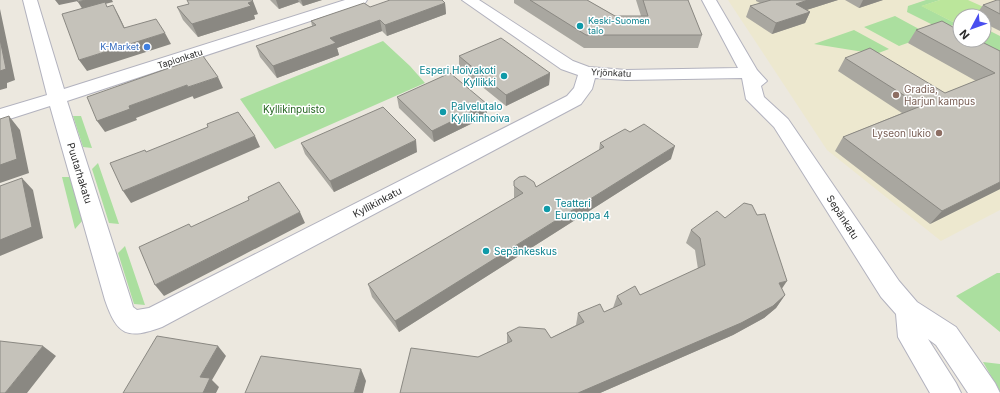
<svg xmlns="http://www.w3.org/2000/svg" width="1000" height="393" font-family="Inter,sans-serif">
<rect width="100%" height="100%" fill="#ece8df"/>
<path fill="#ede8cf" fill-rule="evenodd" d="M728 0H1000V210L941 241 827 150ZM960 16H984V40H960Z"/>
<path fill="#abdf9f" d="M926 0H940L922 6 953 22 960 20V23L941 29 907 12 908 6Z
M895 16 930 35 899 46 864 27Z
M984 28 1000 36V66L949 39 984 40Z
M854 30 889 49 876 54 814 44Z
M383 41 410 66 425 83 275 149 240 99Z
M73 116H81L92 148 83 147Z
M98 163 119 224 109 223 92 169Z
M62 177H71L83 220 75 229Z
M125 246 145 305 134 304 118 253Z
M997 273H1000V332L956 296Z
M983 362 1000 364V391L999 390Z"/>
<path fill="#bbe69b" d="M940 0H968L988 9 970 16H960V20L953 22 921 6Z"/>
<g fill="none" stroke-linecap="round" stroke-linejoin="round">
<g stroke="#b2b2be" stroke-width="2">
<path id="minor" d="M23 0H37L64 89 345 0H367L365 3 67 101 131 300 133 307 137 310 149 308 567 96 574 88 578 75 561 69 462 0H479L573 61 589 67 626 70 738 68 702 0H716L757 70 767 81 761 86 764 97 788 119 899 281 917 302 956 327 995 383 1000 393H968L936 345 928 339 956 383 961 393H930L898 337 896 314 881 297 774 127 746 99 742 78 626 80 595 78 592 89 581 104 162 327C127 340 117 335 105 300L50 106 0 122V109L47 95Z"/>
</g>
<use href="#minor" fill="#fff" fill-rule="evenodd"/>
</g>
<path fill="#a9a7a0" d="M270 0H322L303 6 299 2 279 9Z
M514 0H587L615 16H641L636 0H688L702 35 698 48H584L514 3Z
M756 0H838L806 10 810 12 805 23 772 34 746 17 750 6 760 3 756 1Z
M845 0H883L859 8Z
M1000 0V31L984 23V16H975L983 5Z
M445 3 446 14 387 36 382 31 337 48 339 55 277 78 260 57 256 46 312 26 311 21 370 7Z
M177 7 258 14 254 15 255 19 198 37 183 20Z
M916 30 1000 51V189L930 224 835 151 843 137 902 113 838 71 845 58 945 93 976 81 908 43Z
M459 56 550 73 549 85 506 106 459 68Z
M397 97 487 116 434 142 399 108Z
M301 143 417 152 334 192 305 154Z
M600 143 671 159 399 332 372 297 368 284 514 199V181L536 187 599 150Z
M691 230 782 289 785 295 776 308 764 318 733 335 600 393H400L507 344V333L551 338 576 325 578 313 604 312 613 308 617 296 640 295 698 269 695 250 686 243Z"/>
<path fill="#8a8882" d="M55 0H77L78 1 59 5Z
M85 0H112L113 2 105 4 111 13 83 10 78 2Z
M247 0 253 1 258 14 254 15 255 19 198 37 192 24Z
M276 0H298L299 2 279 9Z
M301 0H322L303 6Z
M808 0H838L791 15 796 4Z
M863 0H883L859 8Z
M445 3 446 14 387 36 385 25Z
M113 5 119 16 130 39 124 28Z
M0 9 15 80 7 83V88L0 90Z
M810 12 805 23 772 34 776 23Z
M380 20 382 31 337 48 339 55 277 78 273 66 330 38Z
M165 33 171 44 87 71 79 60Z
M550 73 549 85 506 106V95Z
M218 77 223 88 194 99 188 87Z
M187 85 193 96 136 118 137 120 105 132 97 121 129 106Z
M487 104V116L434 142 432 131Z
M9 116 20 130 29 173 0 183V165Z
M255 136 260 147 131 203 123 191Z
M416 140 417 152 334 192 330 181Z
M675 146 671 159 399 332 395 321Z
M22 178 33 190 43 238 0 256V240Z
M1000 182V189L930 224 942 211Z
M300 212 305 223 164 296 155 285Z
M787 281 779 293V283Z
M785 295 776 308 764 318 733 335 600 393H578Z
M43 346 56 356 27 393H5Z
M218 346 226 356 212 380 219 387 216 393H203L200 377Z
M361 369 366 381 363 393H354Z"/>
<path fill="#c5c2ba" stroke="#8a8882" d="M77 0H85L78 2Z
M187 0H252L253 1 248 3 251 6 192 24 177 7 189 4Z
M390 0H442L445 3 385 25 380 20 330 38 336 43 273 66 256 46 316 25 311 21 364 3 370 7Z
M530 0H587L615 16H648L643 0H688L702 35H586Z
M771 0H808L796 4 810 12 776 23 750 6Z
M997 0H1000V14L983 5Z
M105 2 107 7 113 5 124 28 156 19 165 33 79 60 62 14Z
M942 21 960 31V40H978L1000 51V182L942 211 843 137 921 106 845 58 870 48 945 93 995 73 916 30Z
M501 38 550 73 506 95 459 56Z
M0 39 6 69 0 71Z
M203 56 218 77 188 87 187 85 129 106 130 109 97 121 87 97Z
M450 73 487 104 432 131 397 97Z
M383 107 416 140 330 181 301 143Z
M238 112 255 136 123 191 110 163 145 150 146 152 208 127 207 124Z
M9 116 17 159 0 165V119Z
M644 124 675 146 395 321 368 284 523 193 514 186V181L519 177 525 176 534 182 536 187 604 147 600 143 625 129 630 132Z
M22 178 32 227 0 240V186Z
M279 182 300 212 155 285 139 247 189 224 191 227 249 200 248 197Z
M744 203 752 205 757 215 765 214 787 281 779 283 785 295 773 306 741 323 578 393H400L411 348 478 357 512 341 507 333 519 327 545 329 551 338 584 322 578 313 600 304 604 312 622 304 617 296 635 286 640 295 705 265 700 238 691 230 717 211 725 218Z
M157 336 218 346 200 377 210 378 203 393H123Z
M0 341 43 346 5 393H0Z
M261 356 361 369 354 393H245Z"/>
<g fill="#0f9aa8" stroke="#fff" stroke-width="1.5">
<circle cx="580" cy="26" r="4"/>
<circle cx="504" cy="76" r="4"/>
<circle cx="443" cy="112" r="4"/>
<circle cx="547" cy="209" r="4"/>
<circle cx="486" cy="251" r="4"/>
</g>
<circle fill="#3f7fe0" stroke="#fff" stroke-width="1.5" cx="147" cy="47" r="4"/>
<g fill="#8d6e63" stroke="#fff" stroke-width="1.5">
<circle cx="896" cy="95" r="4"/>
<circle cx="939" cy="133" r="4"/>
</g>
<g text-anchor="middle" stroke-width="3" stroke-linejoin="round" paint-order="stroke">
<g font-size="9" fill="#0d838f" stroke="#fff" text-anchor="start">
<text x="588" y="24">Keski-Suomen<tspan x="588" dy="10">talo</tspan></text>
</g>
<g font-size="9" fill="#366cbe" stroke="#fff" text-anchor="end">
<text x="139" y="50">K-Market</text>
</g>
<g font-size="9" fill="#2b2b2b" stroke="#fff">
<text transform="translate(180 59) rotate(-18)" y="3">Tapionkatu</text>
<text transform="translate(611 73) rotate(3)" y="3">Yrjönkatu</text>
</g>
<g font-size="10" fill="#0d838f" stroke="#fff" text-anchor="start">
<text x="496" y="74" text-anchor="end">Esperi Hoivakoti<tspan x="496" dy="12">Kyllikki</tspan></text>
<text x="451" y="110">Palvelutalo<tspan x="451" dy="12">Kyllikinhoiva</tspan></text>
<text x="555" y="207">Teatteri<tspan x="555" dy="12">Eurooppa 4</tspan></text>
<text x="494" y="255">Sepänkeskus</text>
</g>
<g font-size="10" fill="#785e54" stroke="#fff" text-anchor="start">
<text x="904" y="93">Gradia,<tspan x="904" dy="12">Harjun kampus</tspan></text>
<text x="931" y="137" text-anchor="end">Lyseon lukio</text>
</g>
<g font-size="10" fill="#23651f" stroke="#fff">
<text x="294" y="113">Kyllikinpuisto</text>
</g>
<g font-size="10" fill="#2b2b2b" stroke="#fff">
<text transform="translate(80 173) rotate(73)" y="4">Puutarhakatu</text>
<text transform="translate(377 202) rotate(-28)" y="4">Kyllikinkatu</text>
<text transform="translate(843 217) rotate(57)" y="4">Sepänkatu</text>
</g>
</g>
<g transform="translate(972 28) rotate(229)"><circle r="19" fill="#ffffff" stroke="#aaaaaa"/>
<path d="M0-3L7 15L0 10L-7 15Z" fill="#494eef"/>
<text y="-6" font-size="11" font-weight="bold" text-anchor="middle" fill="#2b2b2b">N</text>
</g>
</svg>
